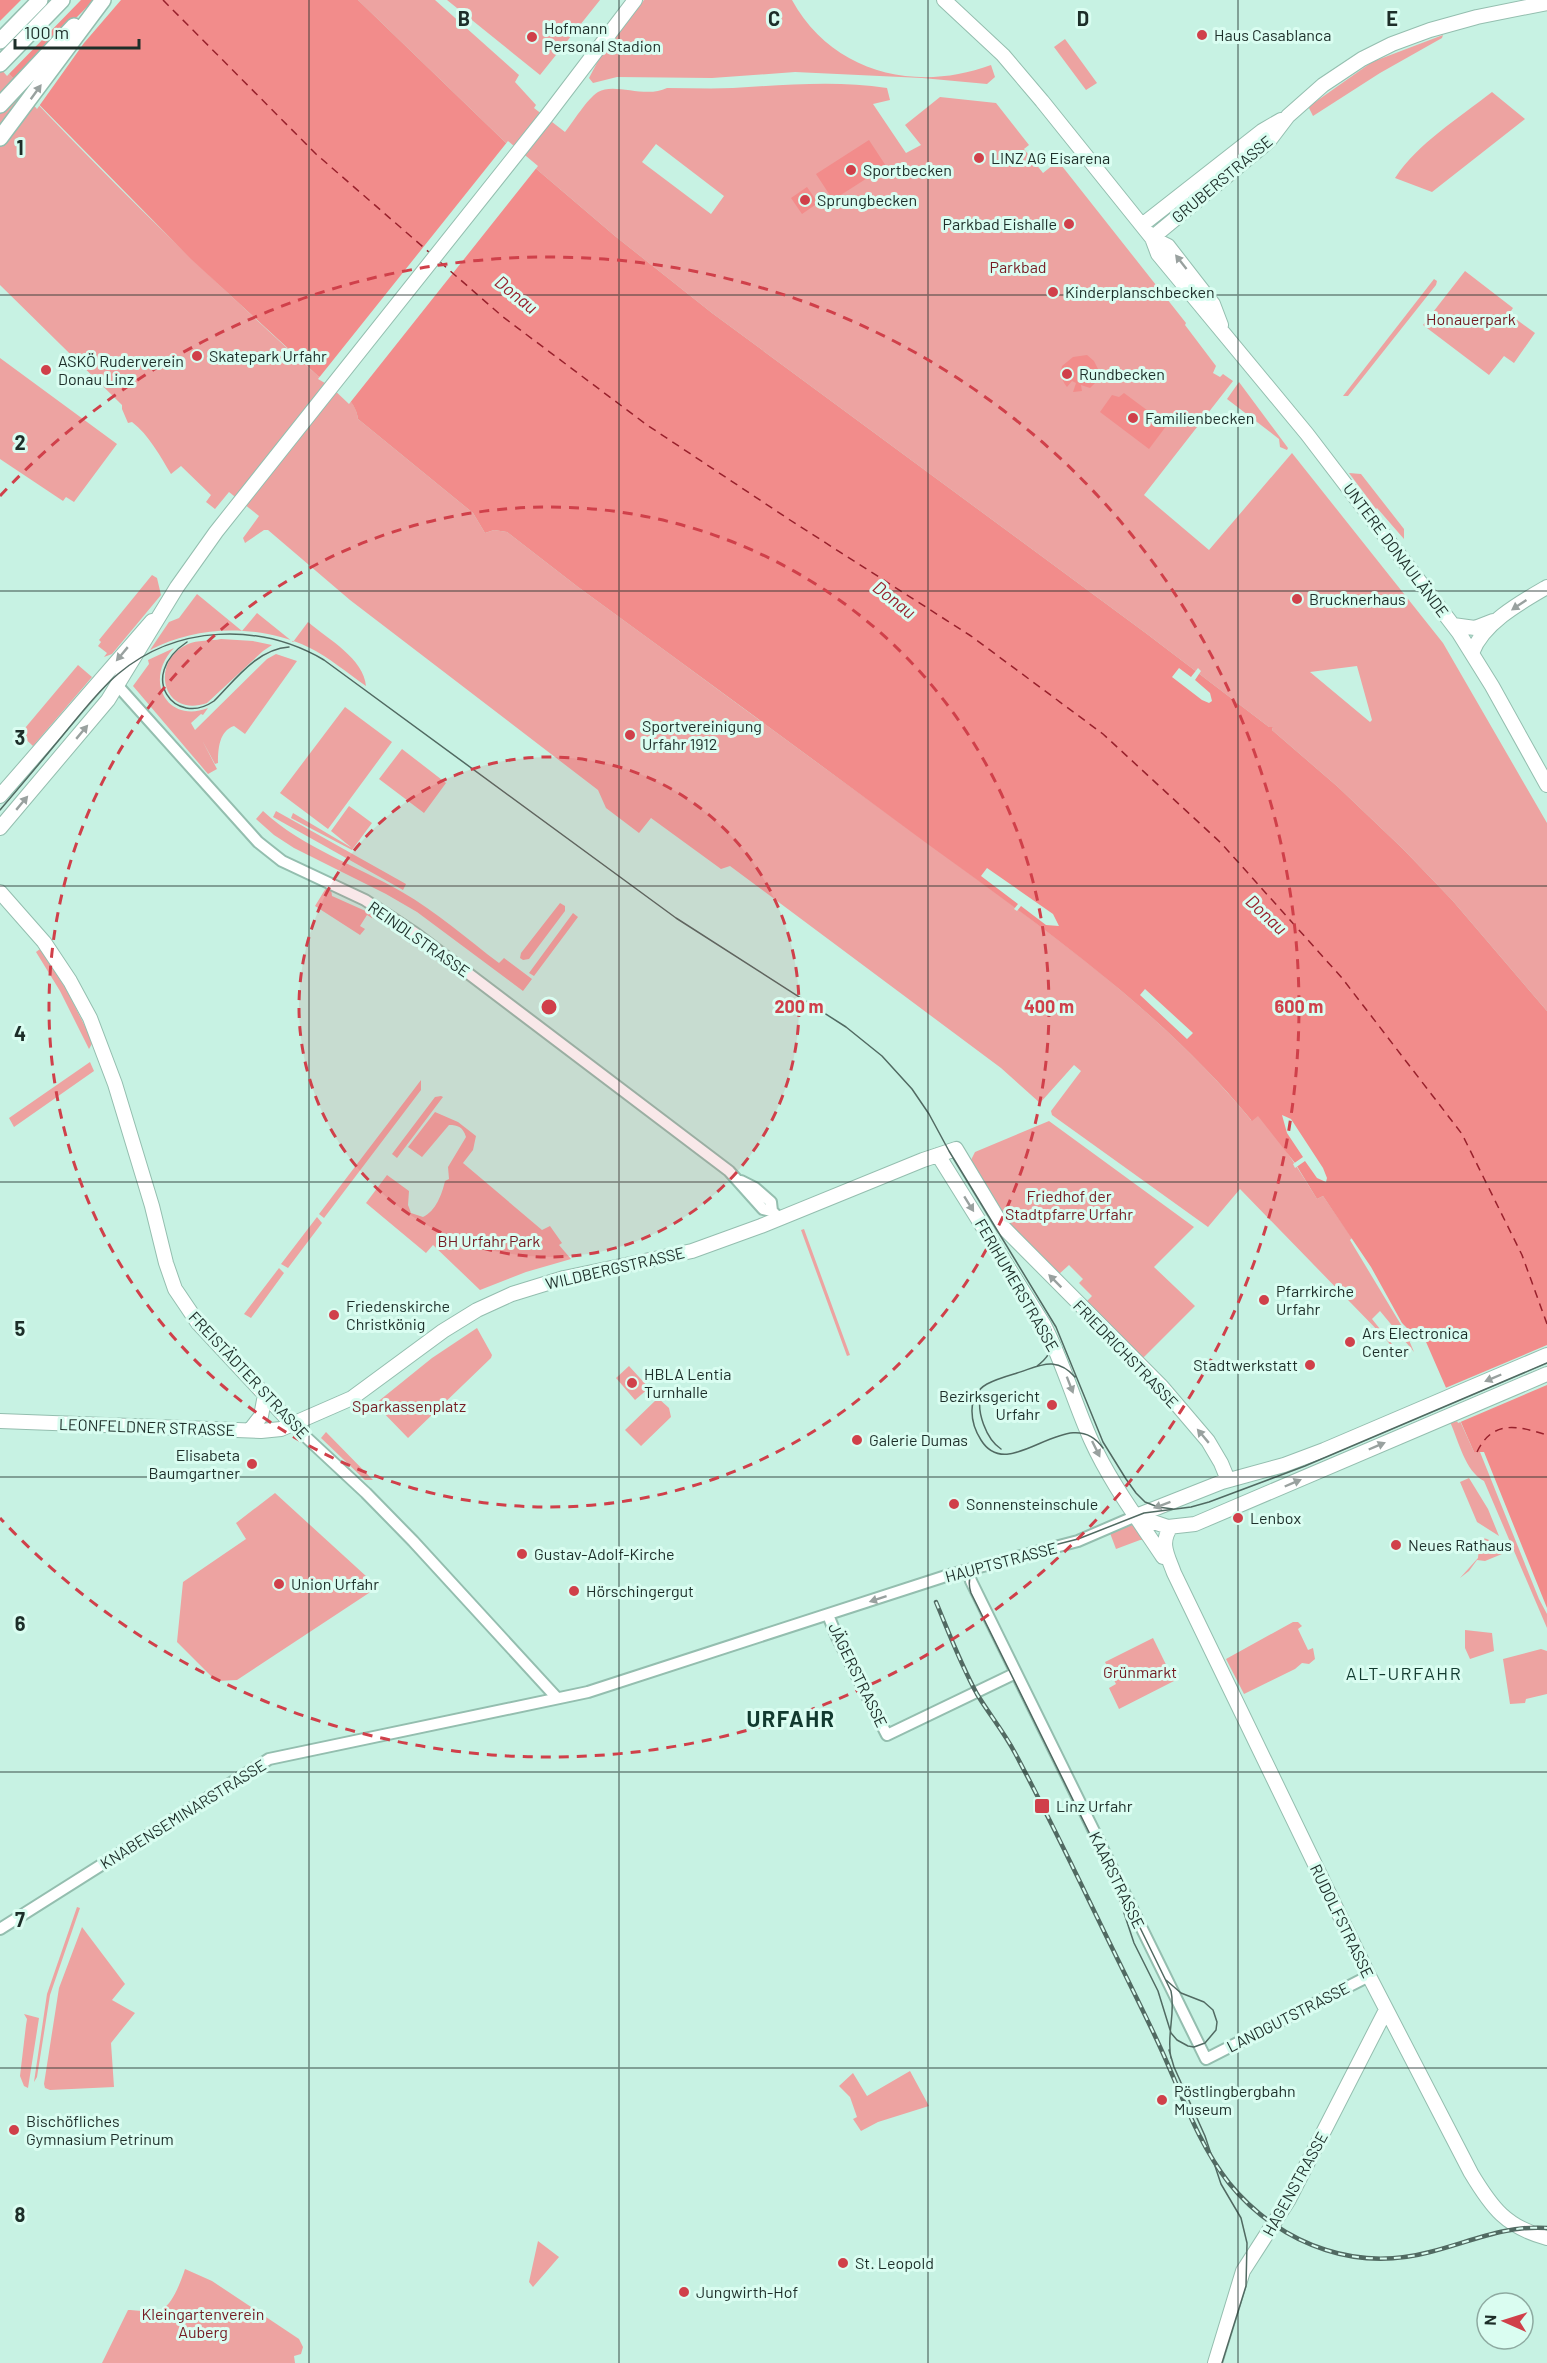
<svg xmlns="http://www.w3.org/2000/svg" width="1547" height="2363" font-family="Barlow,sans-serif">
<rect width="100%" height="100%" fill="#c7f2e3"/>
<path fill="#eda3a1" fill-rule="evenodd" d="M358 0H435L519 75 515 82 536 105 534 108 565 132C573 122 587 99 598 92 615 82 645 99 667 88 689 88 711 89 733 88 784 85 836 80 887 88L890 100 873 104 906 153 921 145 905 125 940 97 996 103 1029 145 1024 149 1043 173 1058 161 1186 323 1185 325 1216 366 1213 373 1220 377 1223 374 1233 381 1144 495 1209 550 1292 453 1443 643 1547 823V1011L1452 900 1403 849 1338 787 1272 730 1273 727H1269L1147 634 712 313 615 236 506 143ZM656 144 724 196 711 214 642 162ZM1357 666 1372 720 1370 722 1310 672Z
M447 0H600L540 75Z
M644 0H792C832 73 916 93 991 65L995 77 987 84 922 78 795 72 712 78 617 77 593 83 589 78 599 59Z
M1443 35 1442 38 1380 73 1313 116 1309 108 1311 105 1372 62Z
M1065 39 1097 83 1086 90 1054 47Z
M0 64C101 173 208 277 318 376 335 385 356 399 358 419L473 513 485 533 494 530 507 532 578 587C695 672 811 759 929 844 1043 928 1161 1010 1251 1120L1258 1115C1281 1141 1299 1170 1317 1199L1323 1196 1352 1238 1350 1240 1406 1333 1414 1352 1380 1311 1372 1319 1404 1359 1402 1360 1385 1338 1240 1189 1208 1227 1052 1115 1051 1111 1081 1071 1074 1065 1040 1103 1001 1068 730 866 721 869 651 818 639 833 606 808 598 790 350 600 268 530H264L245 543 243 538 259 516 229 492 215 509 206 502 211 495 181 466 171 474C160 456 149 435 132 422L128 423 122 409V405L0 285Z
M1492 92 1525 119 1432 192 1395 178C1418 143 1459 118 1492 92Z
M1465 271 1513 308 1509 314 1535 333 1514 363 1504 356 1489 375 1423 325Z
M1434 279 1437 281 1436 285 1348 396H1343Z
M0 358 117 444 74 502 66 497 63 501 0 459Z
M1239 382 1288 448 1287 450 1280 447 1279 439 1227 399Z
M1349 473 1361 474 1404 529V539L1377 508 1376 509Z
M152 575 157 578 161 595 112 654 104 657 107 653 98 646 101 642 99 640Z
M197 594 242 631 257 613 293 642 308 622C328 639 364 659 366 686 347 673 329 657 308 647 258 624 197 625 150 650L169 622 179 618Z
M221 639 253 641 272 645 263 651 207 703C162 719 149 661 188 644 197 640 211 641 221 639Z
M174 648C143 680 167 724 208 708L203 715 201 714 191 723 195 730 267 659 276 654 297 661 245 734 234 726C219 731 218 749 218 763L215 764 202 740 217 769 208 774 133 686 149 664 148 660Z
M78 665 92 677 33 746 20 734Z
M345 707 392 742 328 829 280 793Z
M402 749 446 783 424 813 379 779Z
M349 806 372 823 352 850 291 818 293 813 352 848 331 831Z
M263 811C303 848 356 865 402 892 437 912 467 939 499 963L504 958 532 979 523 991 417 912 386 894 294 848 274 835 256 819Z
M276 811 406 884 403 890 273 817Z
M326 888 331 889 332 896 370 913 369 906 373 914 372 918 367 915 360 926 365 929 360 935 315 906Z
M560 903 565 906V911L529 959 523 960 520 958 521 953Z
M573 913 578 917 534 976 529 973Z
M40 949 66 989 93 1042 89 1049 60 991 36 952Z
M90 1062 94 1071 14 1127 9 1118Z
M421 1080V1090L324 1218 319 1214Z
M441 1096 443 1097 397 1158 392 1154 435 1097Z
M435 1112 458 1122 476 1136 473 1150 463 1163 542 1230 550 1226 562 1243 559 1245 571 1259 526 1272 480 1290 433 1245 426 1253 366 1203 387 1175 409 1191 408 1205 411 1213 423 1217C436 1211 442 1194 445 1181L449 1179 448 1167 466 1137C463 1127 458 1125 449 1125L422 1157 408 1147Z
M1049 1121 1194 1227 1154 1267 1195 1306 1141 1360 1085 1303 1092 1296 1079 1283 1083 1279 1069 1265 1058 1275 1009 1224 971 1160 975 1152Z
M317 1217 322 1223 288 1268 281 1264Z
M804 1229 850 1355 847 1356 801 1230Z
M279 1268 284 1273 251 1318 244 1314Z
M477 1328 492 1355 491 1358 408 1438 375 1404 432 1358Z
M629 1366 649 1388 635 1400 616 1378Z
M658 1398 669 1408 671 1417 641 1446 625 1430Z
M1460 1421 1474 1452H1480L1539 1599 1547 1614V1628L1484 1481C1465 1471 1459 1442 1450 1422Z
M326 1432 373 1480H365L321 1438Z
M1469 1478 1488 1509 1499 1536 1477 1522 1460 1482Z
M275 1493 378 1587 237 1680 216 1681 177 1642 183 1582 246 1539 236 1523Z
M1135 1524 1147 1540H1140L1116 1549 1110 1533Z
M1480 1538C1488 1537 1502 1546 1502 1554L1485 1561 1477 1560 1469 1571 1460 1578 1478 1558Z
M1293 1622H1298L1302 1626 1298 1629 1308 1650 1313 1648 1315 1659 1309 1664 1302 1663 1295 1669 1244 1694 1226 1659Z
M1465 1630 1492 1633 1494 1651 1470 1659 1465 1648Z
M1153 1638 1174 1681 1119 1709 1109 1688 1116 1684 1105 1662Z
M1541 1649 1547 1651V1694L1526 1699 1525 1703 1510 1704 1503 1659Z
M77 1907 80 1908 50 1995 37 2077 34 2082 47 1994Z
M82 1927 125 1984 112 2000 135 2013 111 2043 114 2087 50 2090 45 2088 44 2084 59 1988Z
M24 2014 39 2018 28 2088 24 2086 20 2076 26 2025 27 2019Z
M910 2071 929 2106 878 2122 861 2131 853 2119 857 2117 850 2097 839 2086 853 2073 867 2096Z
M538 2241 559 2257 533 2287 529 2282Z
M185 2269 212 2281 299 2339 303 2347 301 2354 294 2356 295 2363H102L128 2310C137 2310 153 2313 161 2310 173 2304 181 2281 185 2269Z"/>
<path fill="#f28c8b" d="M0 0H358L506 143 615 236 712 313 1147 634 1269 727H1273L1272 730 1338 787 1403 849 1452 900 1547 1011V1608L1484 1452H1474L1423 1335 1408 1329 1402 1323 1371 1267 1323 1196 1317 1199 1295 1163 1258 1116 1252 1121C1161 1010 1043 928 929 845 812 759 695 672 578 587L507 532 494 530 485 533 473 513 358 419C356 399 334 385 318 376L191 259 13 78 0 64Z
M869 140 886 166 833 200 816 174Z
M807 187 818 203 802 214 791 198Z
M1087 355 1094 361 1098 369 1091 371 1096 376V382L1090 388 1081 385 1082 391 1073 392 1076 383 1072 381 1067 387C1061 380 1060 374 1062 366L1073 357Z
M1124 393 1167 425 1149 449 1100 412 1112 395 1119 397Z"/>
<path fill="#c7f2e3" d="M21 0H81L7 76 0 68V21Z
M94 0H121L84 43 37 109 26 96 35 80 22 93 12 82Z
M508 141 538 166 349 404 330 386 318 379Z
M1179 668 1191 677 1198 668 1201 671 1195 680 1210 693 1212 701 1209 703 1202 700 1172 677Z
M987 868 1053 914 1059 926 1046 925 1021 906 1017 911 1014 909 1018 904 981 876Z
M1145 989 1193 1033 1187 1039 1140 995Z
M1282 1115 1291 1119 1323 1168 1327 1178 1326 1182 1317 1178 1305 1161 1295 1168 1293 1164 1303 1157 1287 1133Z
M1547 1345V1385L1458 1423 1443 1389Z"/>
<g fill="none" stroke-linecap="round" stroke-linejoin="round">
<path stroke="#98212c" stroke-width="1.5" stroke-dasharray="8 6" stroke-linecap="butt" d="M163 0 316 154 430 253
M440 262 503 317 647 425 790 520 971 636 1103 734 1221 843 1342 978 1462 1134 1522 1255 1547 1324
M1477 1452C1493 1419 1518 1426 1547 1435"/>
<g stroke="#94beaf" stroke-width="14">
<path id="minor" d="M118 686 258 842 282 861 365 900 415 933 729 1171 763 1209 772 1211 779 1218
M741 1181 755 1188 771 1202 772 1211
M293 1425 366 1493 413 1541 557 1698
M968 1570 971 1581 1206 2059 1369 1976
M828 1615 837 1637 887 1735 1016 1673
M0 1929 269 1759 588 1692 949 1575 1078 1541 1136 1516"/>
</g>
<g stroke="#94beaf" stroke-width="16">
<path id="major" d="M944 0 1003 55 1042 101 1152 238 1158 254 1307 434 1459 633 1492 686 1547 785
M1142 225 1262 131 1281 120
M1152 238 1269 141 1288 116 1323 85 1362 59 1392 44 1430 30 1477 17 1547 3
M1152 238 1168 246 1213 304 1221 325
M1453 625 1475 628 1493 621
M1472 653C1483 623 1521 602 1547 587
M0 796 152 621
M0 828 108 700 177 587 216 532 546 117 635 0
M0 892 44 942 70 981 90 1018 115 1084 152 1206 166 1263 175 1289 198 1323 293 1425
M938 1155 1044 1325C1063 1362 1074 1402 1091 1440 1110 1482 1138 1519 1163 1557
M0 1421 261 1431 281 1429 352 1398 443 1331 477 1310 512 1294 564 1278 692 1251 761 1226 923 1160 956 1149 1003 1227 1162 1387 1208 1441 1221 1463 1228 1480
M250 1430 261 1416 265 1395
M1136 1516 1168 1527 1195 1524 1547 1374
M1136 1516 1222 1482 1284 1465 1324 1450 1547 1355
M1171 1527C1159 1543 1168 1556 1174 1573L1369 1976 1471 2173C1492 2208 1506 2227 1547 2238
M1215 2363 1243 2271 1288 2201 1386 2010"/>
</g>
<g stroke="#94beaf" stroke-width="18">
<path id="highway" d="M0 41 40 0
M0 64 62 0
M0 105 74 26
M0 138 103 0"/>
</g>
<use href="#minor" stroke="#fff" stroke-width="10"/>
<use href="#major" stroke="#fff" stroke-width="14"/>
<use href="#highway" stroke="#fff" stroke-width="15"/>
<path stroke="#516a62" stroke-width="1.5" d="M187 642C136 676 175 728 214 701 235 680 257 649 289 647
M0 810C23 783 46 756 68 729 84 710 99 690 118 674 176 625 259 622 324 660L676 918 846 1027 882 1056 912 1089 929 1114 949 1151 1056 1327 1103 1442 1126 1479 1136 1493 1145 1502 1158 1507 1173 1509
M1037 1366C1051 1356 1056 1343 1050 1327
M1075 1377C1069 1370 1062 1365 1052 1364 1041 1363 1028 1370 1017 1373 1007 1376 996 1379 987 1384 966 1396 970 1423 981 1440 1010 1487 1069 1399 1103 1448
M981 1395C976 1411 986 1439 1001 1449
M1128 1903 1171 1991C1176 2013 1166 2036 1171 2058
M1166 1980 1181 1993 1204 2002 1213 2010 1217 2022 1216 2030 1205 2043 1194 2047 1188 2046 1177 2040 1171 2033 1158 1991 1134 1943 1114 1883 971 1593C966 1578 972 1568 987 1562L1078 1539 1144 1513 1191 1507 1209 1502 1305 1466 1547 1363
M1169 2050 1174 2067 1205 2136 1221 2184 1241 2218 1247 2243 1246 2286 1222 2363"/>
<g stroke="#516a62" stroke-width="4.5">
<path id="rail" d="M936 1602C949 1633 961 1665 977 1694 989 1714 1004 1732 1015 1753 1052 1822 1085 1893 1120 1964 1135 1995 1151 2026 1165 2058 1184 2101 1200 2146 1229 2183 1254 2214 1288 2238 1326 2250 1360 2261 1396 2261 1430 2252 1470 2242 1505 2225 1547 2228"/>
</g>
<use href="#rail" stroke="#dafdf1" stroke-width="2" stroke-dasharray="7" stroke-linecap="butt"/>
</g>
<defs><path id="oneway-solid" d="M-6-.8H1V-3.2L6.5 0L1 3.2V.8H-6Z" transform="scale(1.5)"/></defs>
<g fill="#99a19f">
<use href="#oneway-solid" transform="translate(36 92) rotate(-54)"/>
<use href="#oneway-solid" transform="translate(1181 262) rotate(-128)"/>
<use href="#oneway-solid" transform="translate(1519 605) rotate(146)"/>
<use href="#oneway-solid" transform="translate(122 654) rotate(130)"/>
<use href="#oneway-solid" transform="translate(82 732) rotate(-50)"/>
<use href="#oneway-solid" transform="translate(22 803) rotate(-50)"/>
<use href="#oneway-solid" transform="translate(969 1204) rotate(58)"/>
<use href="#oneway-solid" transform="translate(1055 1281) rotate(-135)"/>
<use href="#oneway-solid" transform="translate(1493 1378) rotate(157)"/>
<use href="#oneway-solid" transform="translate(1070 1385) rotate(69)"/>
<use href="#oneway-solid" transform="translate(1203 1436) rotate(-130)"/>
<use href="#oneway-solid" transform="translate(1377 1446) rotate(-23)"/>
<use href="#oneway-solid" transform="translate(1096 1449) rotate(64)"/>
<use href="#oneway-solid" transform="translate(1293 1483) rotate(-23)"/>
<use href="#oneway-solid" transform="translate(1162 1505) rotate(160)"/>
<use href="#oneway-solid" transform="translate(878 1599) rotate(162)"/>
</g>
<path fill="none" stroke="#1d2e29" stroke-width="1.5" stroke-opacity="0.55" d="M309 0V2363M619 0V2363M928 0V2363M1238 0V2363M0 295H1547M0 591H1547M0 886H1547M0 1182H1547M0 1477H1547M0 1772H1547M0 2068H1547"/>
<circle cx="549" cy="1007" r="250" fill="#d0404a" fill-opacity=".12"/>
<g fill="none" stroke="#d0404a" stroke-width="3" stroke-dasharray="10 8">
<circle cx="549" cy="1007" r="250"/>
<circle cx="549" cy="1007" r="500"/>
<path d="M0 496A750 750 0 1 1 0 1518"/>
</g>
<g fill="#d0404a" stroke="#dafdf1" stroke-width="2">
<circle cx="1202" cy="35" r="6"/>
<circle cx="532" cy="37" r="6"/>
<circle cx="979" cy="158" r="6"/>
<circle cx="851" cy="170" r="6"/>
<circle cx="805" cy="200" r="6"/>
<circle cx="1069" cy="224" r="6"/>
<circle cx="1053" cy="292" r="6"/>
<circle cx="197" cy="356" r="6"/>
<circle cx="46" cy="370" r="6"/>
<circle cx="1067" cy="374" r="6"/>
<circle cx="1133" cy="418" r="6"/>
<circle cx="1297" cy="599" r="6"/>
<circle cx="630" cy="735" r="6"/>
<circle cx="1264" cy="1300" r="6"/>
<circle cx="334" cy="1315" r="6"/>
<circle cx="1350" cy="1342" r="6"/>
<circle cx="1310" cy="1365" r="6"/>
<circle cx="632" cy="1383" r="6"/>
<circle cx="1052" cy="1405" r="6"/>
<circle cx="857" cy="1440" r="6"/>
<circle cx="252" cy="1464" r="6"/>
<circle cx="954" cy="1504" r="6"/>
<circle cx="1238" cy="1518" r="6"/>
<circle cx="1396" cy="1545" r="6"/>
<circle cx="522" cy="1554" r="6"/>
<circle cx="279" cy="1584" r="6"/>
<circle cx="574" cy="1591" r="6"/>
<rect x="1034" y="1798" width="16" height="16" rx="3"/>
<circle cx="1162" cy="2100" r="6"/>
<circle cx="14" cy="2130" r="6"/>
<circle cx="843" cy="2263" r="6"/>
<circle cx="684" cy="2292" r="6"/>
</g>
<g text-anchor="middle" stroke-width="6" stroke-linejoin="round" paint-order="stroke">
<g font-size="16" fill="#1d2e29" stroke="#dafdf1" text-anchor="start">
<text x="544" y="34">Hofmann<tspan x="544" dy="18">Personal Stadion</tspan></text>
<text x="1214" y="41">Haus Casablanca</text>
<text x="991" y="164">LINZ AG Eisarena</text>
<text x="863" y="176">Sportbecken</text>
<text x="817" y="206">Sprungbecken</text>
<text x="1057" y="230" text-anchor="end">Parkbad Eishalle</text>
<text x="1065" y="298">Kinderplanschbecken</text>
<text x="209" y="362">Skatepark Urfahr</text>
<text x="58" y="367">ASKÖ Ruderverein<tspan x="58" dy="18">Donau Linz</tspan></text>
<text x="1079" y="380">Rundbecken</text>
<text x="1145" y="424">Familienbecken</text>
<text x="1309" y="605">Brucknerhaus</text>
<text x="642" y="732">Sportvereinigung<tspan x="642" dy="18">Urfahr 1912</tspan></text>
<text x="1276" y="1297">Pfarrkirche<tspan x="1276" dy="18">Urfahr</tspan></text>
<text x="346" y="1312">Friedenskirche<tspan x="346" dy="18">Christkönig</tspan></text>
<text x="1362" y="1339">Ars Electronica<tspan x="1362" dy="18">Center</tspan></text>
<text x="1298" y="1371" text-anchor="end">Stadtwerkstatt</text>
<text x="644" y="1380">HBLA Lentia<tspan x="644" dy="18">Turnhalle</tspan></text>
<text x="1040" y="1402" text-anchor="end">Bezirksgericht<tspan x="1040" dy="18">Urfahr</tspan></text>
<text x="869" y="1446">Galerie Dumas</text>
<text x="240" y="1461" text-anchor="end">Elisabeta<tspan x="240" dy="18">Baumgartner</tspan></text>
<text x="966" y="1510">Sonnensteinschule</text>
<text x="1250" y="1524">Lenbox</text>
<text x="1408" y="1551">Neues Rathaus</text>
<text x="534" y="1560">Gustav-Adolf-Kirche</text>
<text x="291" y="1590">Union Urfahr</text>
<text x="586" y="1597">Hörschingergut</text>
<text x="1056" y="1812">Linz Urfahr</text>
<text x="1174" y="2097">Pöstlingbergbahn<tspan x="1174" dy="18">Museum</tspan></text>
<text x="26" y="2127">Bischöfliches<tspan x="26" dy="18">Gymnasium Petrinum</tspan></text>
<text x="855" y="2269">St. Leopold</text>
<text x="696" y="2298">Jungwirth-Hof</text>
</g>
<g font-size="16" fill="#1d2e29" stroke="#dafdf1">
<text transform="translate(1222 179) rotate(-40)" y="6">GRUBERSTRASSE</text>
<text transform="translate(1396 550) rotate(53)" y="6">UNTERE DONAULÄNDE</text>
<text transform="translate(419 939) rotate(35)" y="6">REINDLSTRASSE</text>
<text transform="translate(615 1268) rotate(-13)" y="6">WILDBERGSTRASSE</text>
<text transform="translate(1017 1285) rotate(60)" y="6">FERIHUMERSTRASSE</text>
<text transform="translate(1126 1354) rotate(46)" y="6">FRIEDRICHSTRASSE</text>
<text transform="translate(249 1375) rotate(47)" y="6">FREISTÄDTER STRASSE</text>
<text transform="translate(147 1427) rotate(2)" y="6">LEONFELDNER STRASSE</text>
<text transform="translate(1001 1562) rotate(-15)" y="6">HAUPTSTRASSE</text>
<text transform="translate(858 1675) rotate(64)" y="6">JÄGERSTRASSE</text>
<text transform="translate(183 1814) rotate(-32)" y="6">KNABENSEMINARSTRASSE</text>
<text transform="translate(1117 1880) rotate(64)" y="6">KAARSTRASSE</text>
<text transform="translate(1342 1921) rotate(64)" y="6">RUDOLFSTRASSE</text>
<text transform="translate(1288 2017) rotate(-27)" y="6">LANDGUTSTRASSE</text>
<text transform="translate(1295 2184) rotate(-61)" y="6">HAGENSTRASSE</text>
</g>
<g font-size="16" fill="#751b22" stroke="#dafdf1">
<text x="1018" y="273">Parkbad</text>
<text x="1471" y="325">Honauerpark</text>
<text x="1069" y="1202">Friedhof der<tspan x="1069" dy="18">Stadtpfarre Urfahr</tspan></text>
<text x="489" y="1247">BH Urfahr Park</text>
<text x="409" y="1412">Sparkassenplatz</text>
<text x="1140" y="1678">Grünmarkt</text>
<text x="203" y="2320">Kleingartenverein<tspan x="203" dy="18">Auberg</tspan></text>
</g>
<g font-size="18" font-style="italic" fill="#98212c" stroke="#dafdf1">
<text transform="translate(516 295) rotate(39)" y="6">Donau</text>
<text transform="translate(894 600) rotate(38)" y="6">Donau</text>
<text transform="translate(1266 915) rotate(43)" y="6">Donau</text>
</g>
<g font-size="18" letter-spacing="1.5" fill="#123a2f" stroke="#dafdf1">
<text x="1404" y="1680">ALT-URFAHR</text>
</g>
<g font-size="22" font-weight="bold" letter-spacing="1.5" fill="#123a2f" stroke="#dafdf1">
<text x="791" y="1727">URFAHR</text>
</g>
</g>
<g font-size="20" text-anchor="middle" font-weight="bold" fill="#1d2e29" stroke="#dafdf1" stroke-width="6" stroke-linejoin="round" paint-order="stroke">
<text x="464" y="26">B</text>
<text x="774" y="26">C</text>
<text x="1083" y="26">D</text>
<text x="1392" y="26">E</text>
<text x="20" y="155">1</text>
<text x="20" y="450">2</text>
<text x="20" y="745">3</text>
<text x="20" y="1041">4</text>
<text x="20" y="1336">5</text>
<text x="20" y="1631">6</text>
<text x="20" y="1927">7</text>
<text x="20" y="2222">8</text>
</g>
<circle cx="549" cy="1007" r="9" fill="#d0404a" stroke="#dafdf1" stroke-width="3"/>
<g font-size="18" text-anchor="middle" font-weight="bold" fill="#d0404a" stroke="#dafdf1" stroke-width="6" stroke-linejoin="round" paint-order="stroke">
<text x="799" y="1013">200 m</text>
<text x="1049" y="1013">400 m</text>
<text x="1299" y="1013">600 m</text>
</g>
<g transform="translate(1505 2321) rotate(273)"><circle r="28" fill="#dafdf1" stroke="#8eaaa1" stroke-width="1.5"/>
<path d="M0-4.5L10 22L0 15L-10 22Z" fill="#d0404a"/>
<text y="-9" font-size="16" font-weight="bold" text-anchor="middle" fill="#1d2e29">N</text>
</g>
<path d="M15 39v9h124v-9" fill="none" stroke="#1d2e29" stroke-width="3"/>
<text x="24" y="39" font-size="18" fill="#1d2e29" stroke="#dafdf1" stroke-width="4.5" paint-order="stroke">100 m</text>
</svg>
